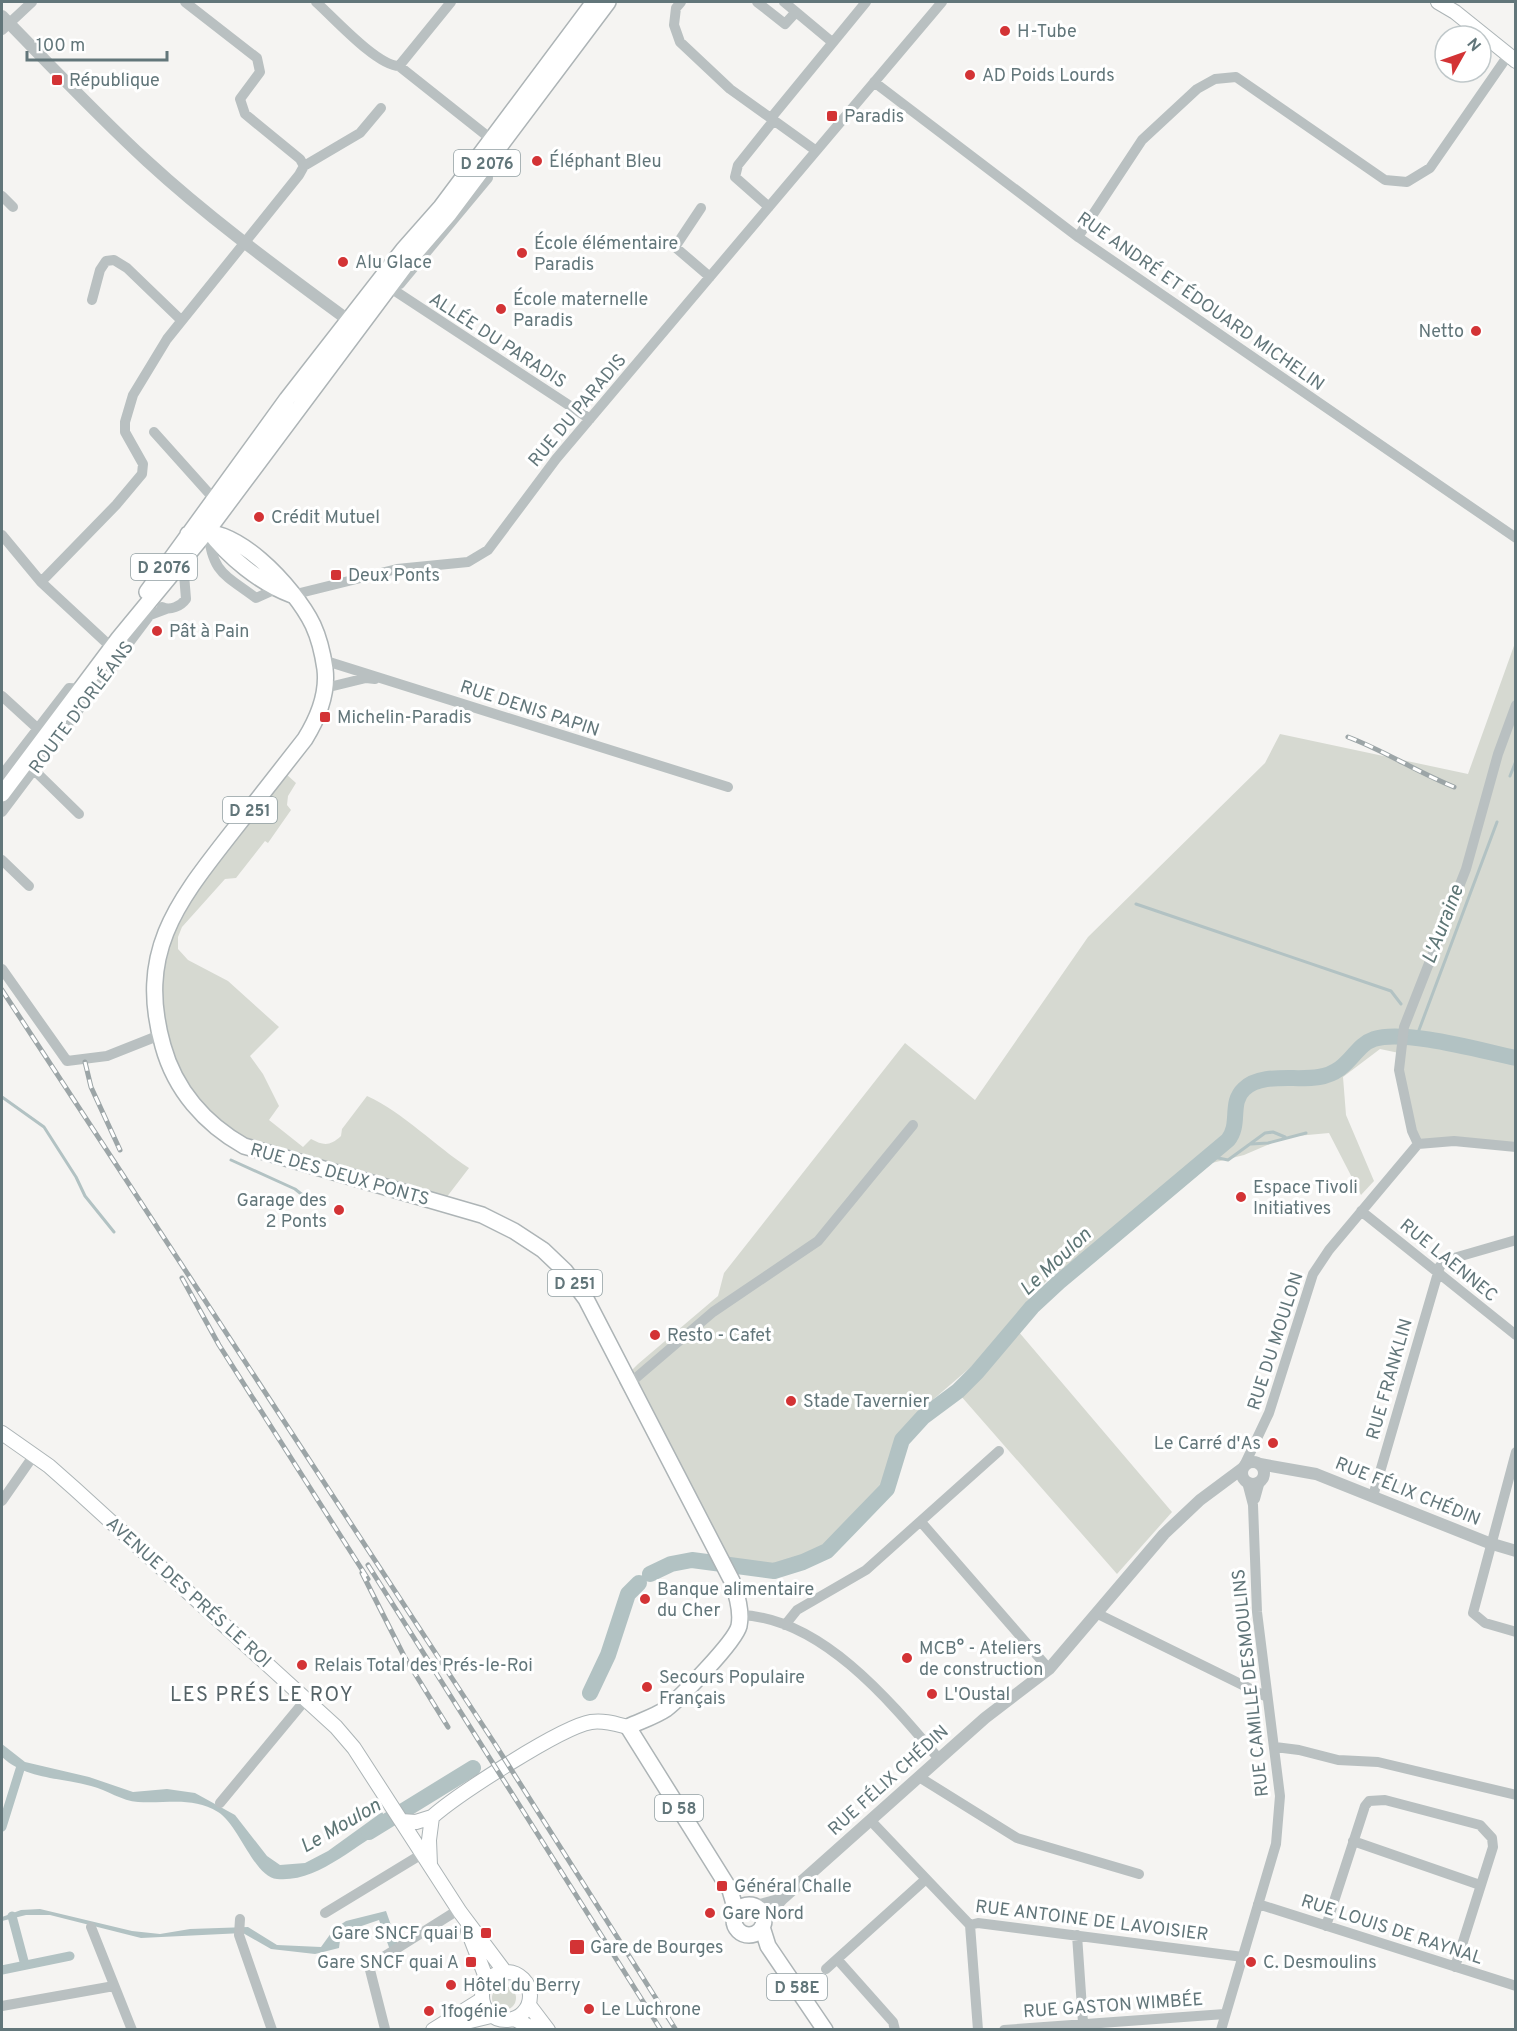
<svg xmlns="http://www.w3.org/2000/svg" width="1517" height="2031" font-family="Overpass,sans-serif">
<rect width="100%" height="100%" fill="#f5f4f2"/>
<path fill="#d6d9d1" d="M1515 643V1147L1418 1144 1399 1053 1380 1049 1343 1077 1346 1115 1374 1181 1361 1195 1329 1133 1286 1137 1244 1155 1212 1163 1180 1190 1099 1240 1039 1287 979 1360 914 1416 895 1457 887 1489 827 1551 803 1562 774 1571 728 1565 619 1383 638 1364 718 1296 724 1273 905 1043 975 1100 1088 937 1265 763 1280 734 1468 774Z
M286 774 296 783 288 796 287 805 291 810 268 843 265 841 236 878 225 879 182 927 178 937V949L188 960 228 981 279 1027 250 1056 263 1074 279 1106 269 1120 303 1147 311 1139C324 1146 330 1146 341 1136L342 1129 367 1096C404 1113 435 1146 469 1168L446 1198 240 1137 205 1109 183 1079 167 1039 161 985 171 940 196 892Z
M1018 1331 1172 1512 1117 1574 960 1395 981 1375Z
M492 1998a12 12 0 1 1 24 0a12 12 0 1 1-24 0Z"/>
<path fill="#b2c2c3" d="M2 1744 25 1762 89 1777 133 1792 167 1789 195 1793 235 1815 267 1856 280 1865 305 1863 328 1851 382 1812 391 1826C356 1843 319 1883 277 1879 254 1877 239 1825 218 1812 192 1796 167 1804 138 1802 122 1801 107 1790 91 1786 60 1777 27 1780 2 1757Z
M40 1909 132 1931 160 1934 190 1929 248 1927 277 1945 321 1947 334 1929 346 1921 386 1911 398 1945 390 1950 379 1920 341 1933 339 1948 315 1954 271 1949 243 1933 141 1938 50 1915H26L2 1921V1917L21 1910Z"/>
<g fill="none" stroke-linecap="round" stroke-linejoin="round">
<path stroke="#b2c2c3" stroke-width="3" d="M1510 776 1516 761
M1136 904 1391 991 1401 1004
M1416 1038 1497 822
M2 1097 44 1127 76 1177 85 1196 114 1232
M1251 1144 1268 1143 1306 1133
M1209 1156 1228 1160 1265 1133 1273 1132 1285 1137
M231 1160 295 1189 305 1197"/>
<path stroke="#b2c2c3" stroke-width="9" d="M2 1827 21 1766
M12 1916 25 1965
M2 1970 70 1956"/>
<path stroke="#b2c2c3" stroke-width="16" d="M650 1574 671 1564 692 1560 774 1571 803 1562 827 1551 887 1489 902 1440 923 1417 958 1391 977 1372 1032 1307 1059 1282 1228 1140C1241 1124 1229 1103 1244 1089 1262 1072 1296 1081 1319 1077 1350 1072 1353 1046 1374 1039 1405 1029 1482 1051 1516 1058
M590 1693 608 1655 628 1594 639 1583
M369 1832 473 1768"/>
<g stroke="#acb4b6" stroke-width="16">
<path id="secondary" d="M1438 2 1455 12 1516 61
M2 1433 49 1466 75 1489 336 1727 354 1748 460 1912 505 1972
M401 1821 416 1822 432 1817C457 1795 561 1727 591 1722 604 1720 616 1724 628 1727
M430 1865 429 1840 432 1817
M468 1931 487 1980
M482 1996a24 24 0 1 1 48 0a24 24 0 1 1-48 0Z
M529 2005 548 2030
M514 2019 537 2030
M433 2030 481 2000
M451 2030 462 2023 491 2016"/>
</g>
<g stroke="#adb4b6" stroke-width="18">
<path id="primary" d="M208 530C228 557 260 583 292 595
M188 534C232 518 295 588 313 625 319 638 323 655 325 669 328 694 318 718 305 739 280 771 255 803 229 836 175 905 137 954 163 1046 175 1090 205 1124 244 1146L482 1215 514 1231 543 1250 565 1271 586 1299 732 1581C737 1595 742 1611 739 1626 735 1642 680 1698 666 1709 654 1717 640 1721 628 1727L730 1890 736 1911
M147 592 287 399 403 250 441 207 594 2
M2 794 119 638 208 530 411 258 449 214 608 2
M734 1920a15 15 0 1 1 30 0a15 15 0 1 1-30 0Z
M762 1927 768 1946 825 2030"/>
</g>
<path stroke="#b9c0c1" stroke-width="10" d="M185 2 257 58 260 72 240 99 245 114 300 159 304 166
M316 2C333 17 377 66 399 66L451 2
M681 2 676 8 674 25 680 42 730 89 815 150
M757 2 785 24 796 12
M784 2 832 42
M2 30 32 2
M399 66 491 139
M874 82 1078 237 1516 538
M771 118 866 2
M2 196 13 207
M769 207 735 177 738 165 774 120
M701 208 675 247 710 277
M1078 237 1142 140 1197 89 1215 79 1236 77 1385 180 1407 182 1430 168 1509 54
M400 284 488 178 486 164
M389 287 590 419
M92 300 100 270 106 261 114 260 127 268 181 320
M154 432 214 499
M208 530C212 573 224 574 256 598L276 589
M2 535 41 582 111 647
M41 582 116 505 142 474 143 464 125 432V422L133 395 167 339 299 175 304 166 360 133 381 108
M292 595 397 569 468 562 488 550 556 459 942 2
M162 607C170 611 181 606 186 599L183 562
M323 660 728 787
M325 688 366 678 375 679
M2 696 37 728
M34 770 79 814
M2 775 69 688 83 689
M2 812 150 615 166 609
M2 860 29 886
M2 969 67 1061 107 1056 160 1035
M1418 1144 1412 1131 1399 1070 1404 1027 1466 869 1498 754 1516 705
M1418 1144 1454 1141 1516 1147
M1361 1211 1516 1335
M630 1383 713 1312 818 1241 913 1125
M1516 1452 1473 1613 1485 1623 1516 1632
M1244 1466 1269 1413 1313 1274 1329 1250 1418 1144
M1373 1496 1440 1266 1447 1260 1516 1240
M1255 1499 1260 1481
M2 1501 34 1455
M921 1522 1049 1669
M1098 1614 1267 1697
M740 1615C821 1617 891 1702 939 1759
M785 1625 797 1610 866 1570 999 1451
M1275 1747 1299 1750 1338 1760 1378 1762 1516 1795
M919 1777 1017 1838 1139 1874
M220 1803 307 1698
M871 1821 970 1925 978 1923 1243 1957
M1353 1841 1480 1885
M1258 1904 1516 1986
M325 1913 422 1854
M240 1919 239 1935 272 2030
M970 1925 978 2030
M1326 1926 1365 1806 1369 1801 1385 1800 1480 1825 1492 1838 1493 1847 1455 1967
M91 1927 132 2030
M1077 1935 1083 2023
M837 1959 893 2022 895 2030
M826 1969 926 1879
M2 2006 114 1986
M385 2029 369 1966 458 1910
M1004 2030 1225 2014
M1221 2030 1276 1844 1280 1796 1257 1612 1253 1505 1247 1482"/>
<path stroke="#b9c0c1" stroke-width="12" d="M2 16C50 65 97 115 147 161 210 219 279 269 348 320
M1242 1473a11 11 0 1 1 22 0a11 11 0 1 1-22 0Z
M1260 1464 1316 1474 1489 1543 1516 1551
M756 1906 782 1899
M764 1919 782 1899 985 1718 1049 1669 1164 1534 1200 1500 1243 1468"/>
<use href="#secondary" stroke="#fff" stroke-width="14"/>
<use href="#primary" stroke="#fff" stroke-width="15"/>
<g stroke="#9ca5a7" stroke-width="5">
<path id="rail" d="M1348 737C1385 751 1417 772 1454 787
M2 990 495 1744 676 2030
M85 1062 91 1087 120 1150
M182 1278 219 1345 368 1579
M368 1565 661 2030
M362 1573 404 1656 448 1727"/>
</g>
<use href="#rail" stroke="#fff" stroke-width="3" stroke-dasharray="9" stroke-linecap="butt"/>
</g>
<g fill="#d33335" stroke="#fff" stroke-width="2">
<circle cx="1005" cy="31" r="6"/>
<circle cx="970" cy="75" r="6"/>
<rect x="51" y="74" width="12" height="12" rx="3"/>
<rect x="826" y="110" width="12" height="12" rx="3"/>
<circle cx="537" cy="161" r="6"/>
<circle cx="522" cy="253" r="6"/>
<circle cx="343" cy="262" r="6"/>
<circle cx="501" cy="309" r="6"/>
<circle cx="1476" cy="331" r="6"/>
<circle cx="259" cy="517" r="6"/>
<rect x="330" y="569" width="12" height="12" rx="3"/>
<circle cx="157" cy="631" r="6"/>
<rect x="319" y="711" width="12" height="12" rx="3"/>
<circle cx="1241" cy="1197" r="6"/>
<circle cx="339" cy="1210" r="6"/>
<circle cx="655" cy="1335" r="6"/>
<circle cx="791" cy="1401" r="6"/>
<circle cx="1273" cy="1443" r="6"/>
<circle cx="645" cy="1599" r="6"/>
<circle cx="907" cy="1658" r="6"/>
<circle cx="302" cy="1665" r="6"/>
<circle cx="647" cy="1687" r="6"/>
<circle cx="932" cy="1694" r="6"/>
<rect x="716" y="1880" width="12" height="12" rx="3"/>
<circle cx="710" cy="1913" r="6"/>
<rect x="480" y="1927" width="12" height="12" rx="3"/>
<rect x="569" y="1939" width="16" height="16" rx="3"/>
<rect x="465" y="1956" width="12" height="12" rx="3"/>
<circle cx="1251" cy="1962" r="6"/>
<circle cx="451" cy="1985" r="6"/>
<circle cx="589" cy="2009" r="6"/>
<circle cx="429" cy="2011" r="6"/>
</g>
<g text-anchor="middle" stroke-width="6" stroke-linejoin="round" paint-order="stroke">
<g fill="#fff" stroke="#919fa2" stroke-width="1.5">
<rect x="454" y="150" width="66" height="26" rx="4.5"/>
<rect x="131" y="554" width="66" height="26" rx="4.5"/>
<rect x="223" y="797" width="54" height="26" rx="4.5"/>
<rect x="548" y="1270" width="54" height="26" rx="4.5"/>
<rect x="655" y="1795" width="48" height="26" rx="4.5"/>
<rect x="767" y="1974" width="60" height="26" rx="4.5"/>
</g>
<g font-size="16" font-weight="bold" fill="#62767a">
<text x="487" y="169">D 2076</text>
<text x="164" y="573">D 2076</text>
<text x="250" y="816">D 251</text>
<text x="575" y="1289">D 251</text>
<text x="679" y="1814">D 58</text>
<text x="797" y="1993">D 58E</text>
</g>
<g font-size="18" fill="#62767a" stroke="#fff" text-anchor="start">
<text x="1017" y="37">H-Tube</text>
<text x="982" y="81">AD Poids Lourds</text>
<text x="69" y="86">République</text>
<text x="844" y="122">Paradis</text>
<text x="549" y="167">Éléphant Bleu</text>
<text x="534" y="249">École élémentaire<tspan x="534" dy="21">Paradis</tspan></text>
<text x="355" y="268">Alu Glace</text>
<text x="513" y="305">École maternelle<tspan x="513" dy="21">Paradis</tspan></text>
<text x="1464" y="337" text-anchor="end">Netto</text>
<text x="271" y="523">Crédit Mutuel</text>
<text x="348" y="581">Deux Ponts</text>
<text x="169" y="637">Pât à Pain</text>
<text x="337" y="723">Michelin-Paradis</text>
<text x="1253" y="1193">Espace Tivoli<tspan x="1253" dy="21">Initiatives</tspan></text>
<text x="327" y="1206" text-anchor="end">Garage des<tspan x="327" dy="21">2 Ponts</tspan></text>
<text x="667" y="1341">Resto - Cafet</text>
<text x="803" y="1407">Stade Tavernier</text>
<text x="1261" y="1449" text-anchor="end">Le Carré d'As</text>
<text x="657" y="1595">Banque alimentaire<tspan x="657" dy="21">du Cher</tspan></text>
<text x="919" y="1654">MCB° - Ateliers<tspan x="919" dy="21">de construction</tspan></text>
<text x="314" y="1671">Relais Total des Prés-le-Roi</text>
<text x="659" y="1683">Secours Populaire<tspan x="659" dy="21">Français</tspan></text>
<text x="944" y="1700">L'Oustal</text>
<text x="734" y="1892">Général Challe</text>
<text x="722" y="1919">Gare Nord</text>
<text x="474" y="1939" text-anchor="end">Gare SNCF quai B</text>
<text x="590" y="1953">Gare de Bourges</text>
<text x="459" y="1968" text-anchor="end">Gare SNCF quai A</text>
<text x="1263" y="1968">C. Desmoulins</text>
<text x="463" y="1991">Hôtel du Berry</text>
<text x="601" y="2015">Le Luchrone</text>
<text x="441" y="2017">1fogénie</text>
</g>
<g font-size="18" fill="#62767a" stroke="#fff">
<text transform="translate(1201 301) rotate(35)" y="6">RUE ANDRÉ ET ÉDOUARD MICHELIN</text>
<text transform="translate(498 340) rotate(33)" y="6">ALLÉE DU PARADIS</text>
<text transform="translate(577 410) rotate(-50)" y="6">RUE DU PARADIS</text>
<text transform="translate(81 707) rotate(-53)" y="6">ROUTE D'ORLÉANS</text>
<text transform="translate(530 708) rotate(18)" y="6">RUE DENIS PAPIN</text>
<text transform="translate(340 1174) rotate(16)" y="6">RUE DES DEUX PONTS</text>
<text transform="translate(1449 1260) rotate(39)" y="6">RUE LAENNEC</text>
<text transform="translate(1275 1341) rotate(-72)" y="6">RUE DU MOULON</text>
<text transform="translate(1389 1379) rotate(-74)" y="6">RUE FRANKLIN</text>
<text transform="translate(1408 1491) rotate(22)" y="6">RUE FÉLIX CHÉDIN</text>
<text transform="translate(189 1592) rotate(42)" y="6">AVENUE DES PRÉS LE ROI</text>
<text transform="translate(1250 1683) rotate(-96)" y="6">RUE CAMILLE DESMOULINS</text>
<text transform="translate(888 1780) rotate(-42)" y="6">RUE FÉLIX CHÉDIN</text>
<text transform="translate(1092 1920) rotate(7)" y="6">RUE ANTOINE DE LAVOISIER</text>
<text transform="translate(1392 1929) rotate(18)" y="6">RUE LOUIS DE RAYNAL</text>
<text transform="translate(1113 2005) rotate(-4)" y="6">RUE GASTON WIMBÉE</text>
</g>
<g font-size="20" font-style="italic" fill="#5e7676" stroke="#fff">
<text transform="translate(1442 924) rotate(-69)" y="7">L'Auraine</text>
<text transform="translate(1055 1261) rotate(-43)" y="7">Le Moulon</text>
<text transform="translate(340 1825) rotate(-30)" y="7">Le Moulon</text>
</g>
<g font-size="20" letter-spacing="1.5" fill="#546266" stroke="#fff">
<text x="262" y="1701">LES PRÉS LE ROY</text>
</g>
</g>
<rect width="1517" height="2031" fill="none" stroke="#62767a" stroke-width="6"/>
<g transform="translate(1463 54) rotate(50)"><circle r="28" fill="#ffffff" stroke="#c0c8ca" stroke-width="1.5"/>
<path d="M0-4.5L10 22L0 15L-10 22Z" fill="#d33335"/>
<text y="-9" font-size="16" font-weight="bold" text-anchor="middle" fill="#62767a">N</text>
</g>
<path d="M27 51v9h140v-9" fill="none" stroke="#62767a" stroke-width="3"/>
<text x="36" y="51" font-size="18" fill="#62767a" stroke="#ffffff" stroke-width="4.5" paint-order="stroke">100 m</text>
</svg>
